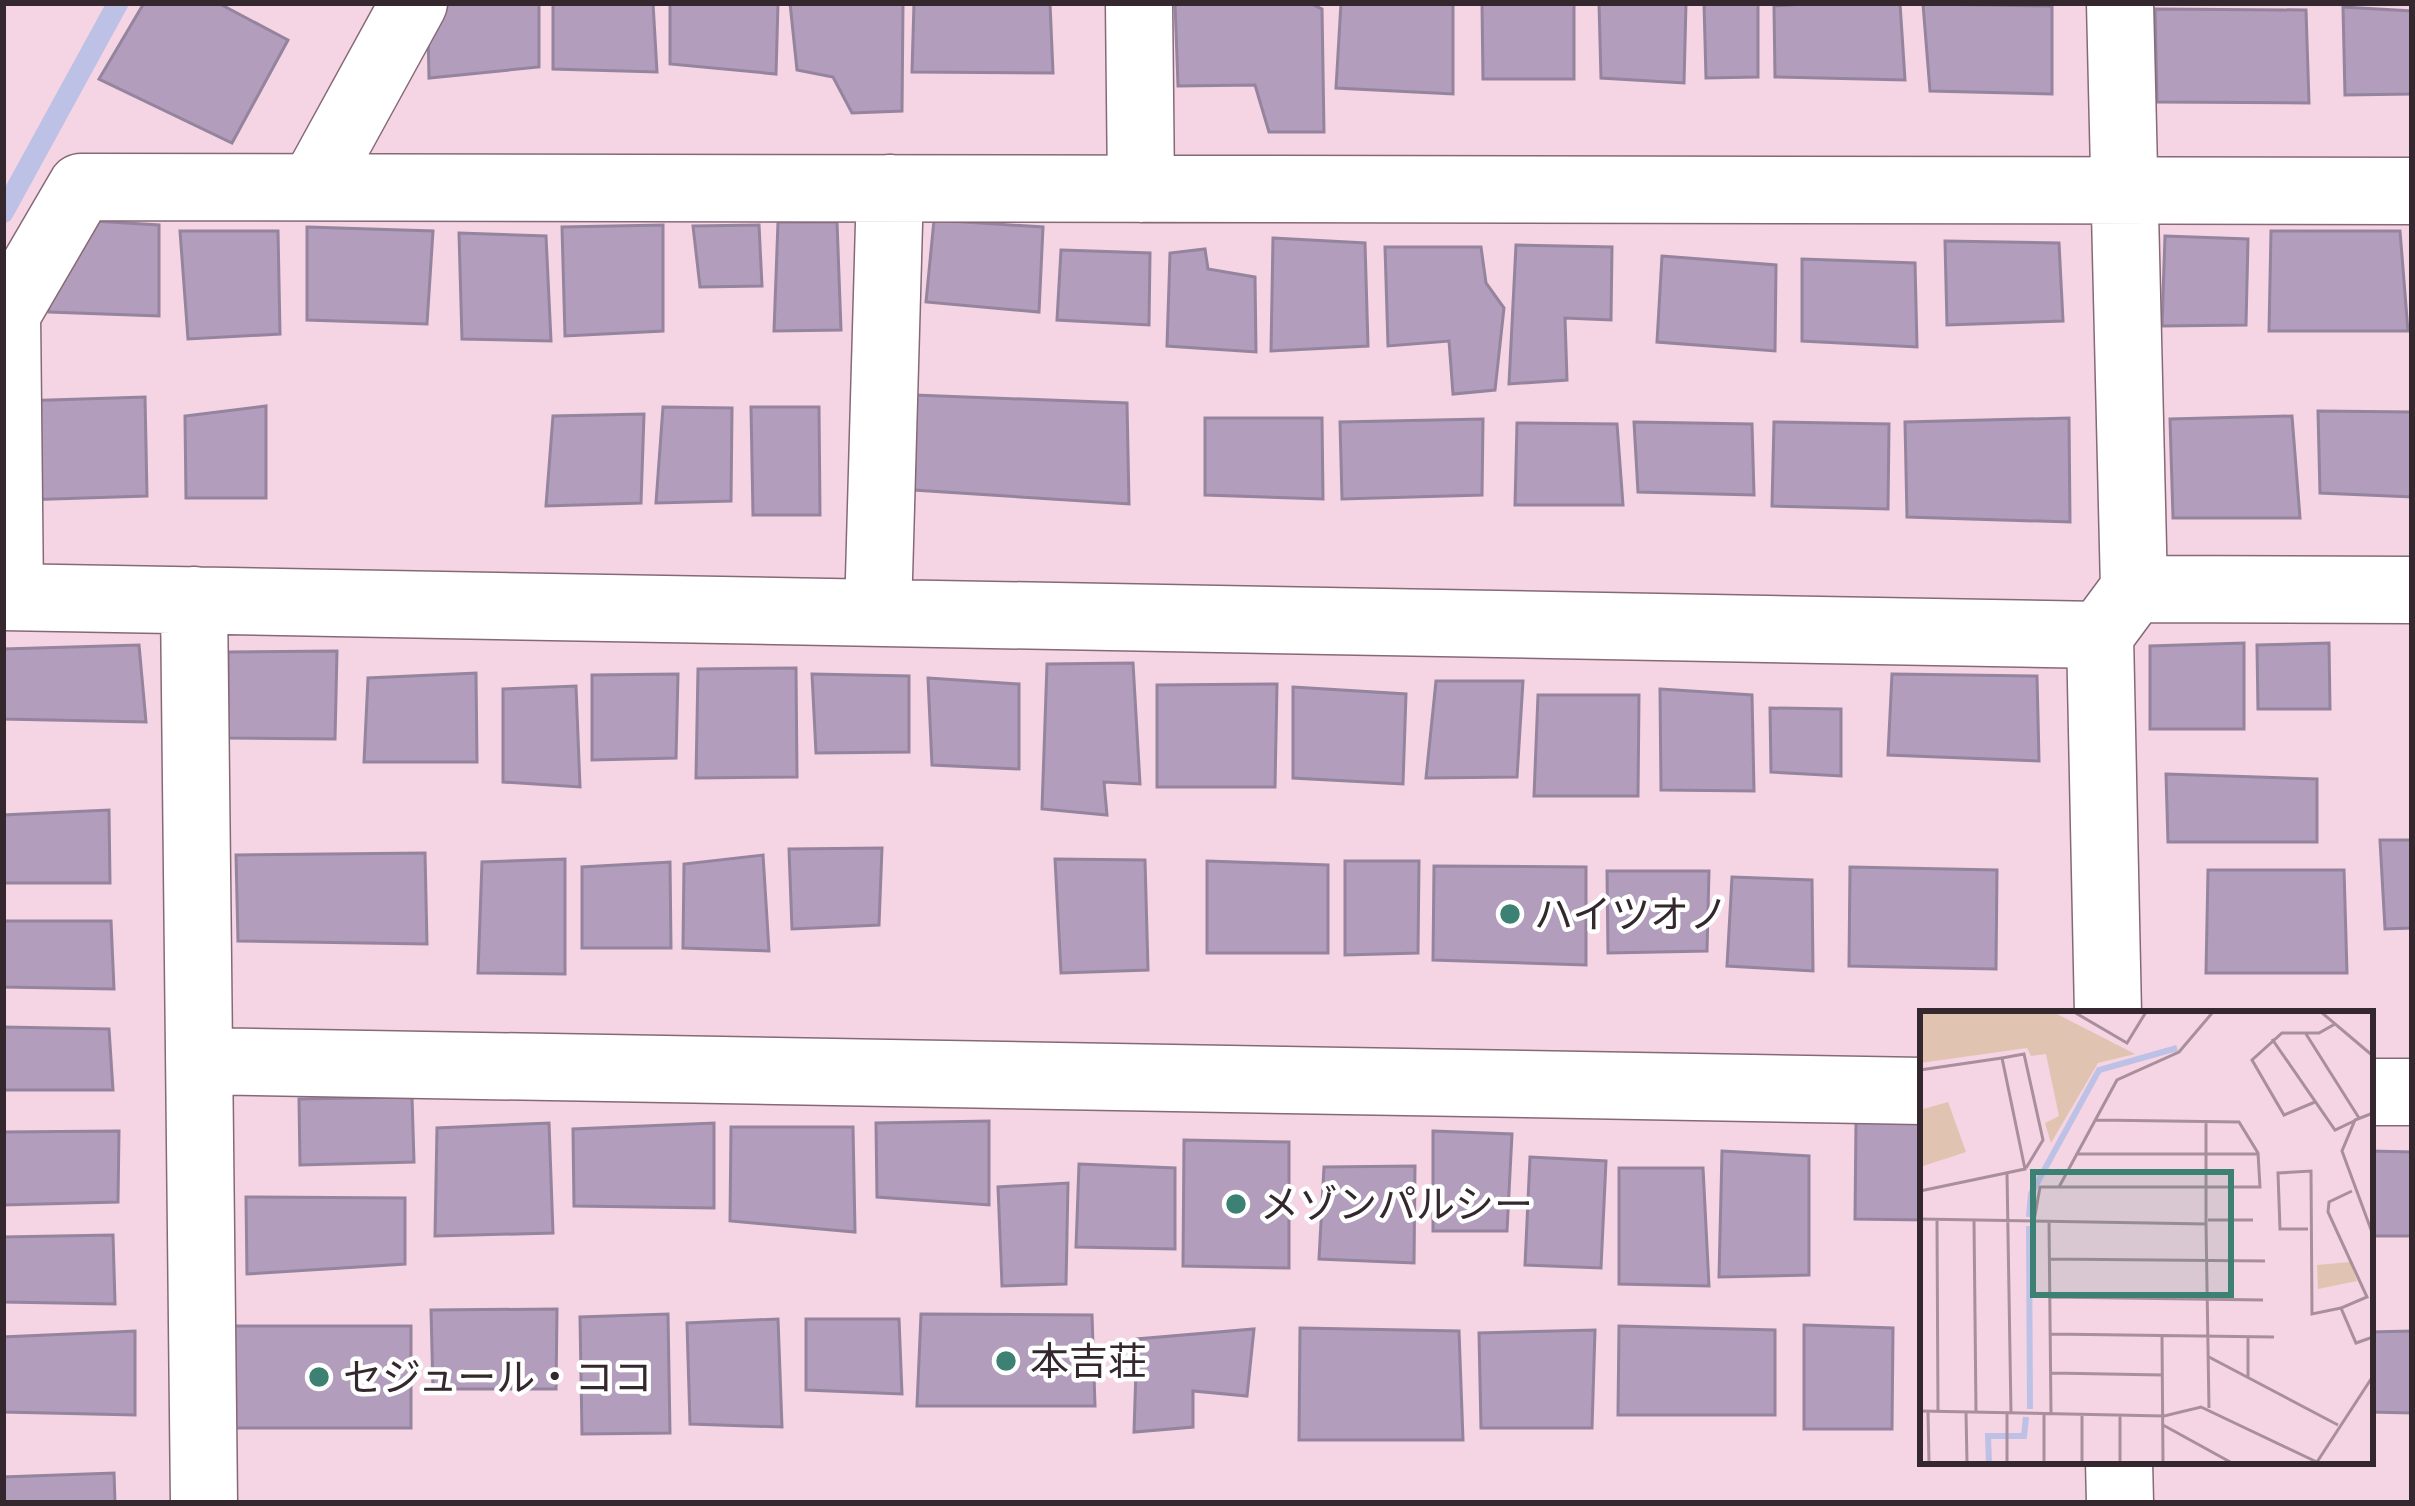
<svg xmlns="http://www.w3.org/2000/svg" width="2415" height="1506" font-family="Cabin,'Noto Sans JP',sans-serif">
<rect width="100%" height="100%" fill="#f5d4e3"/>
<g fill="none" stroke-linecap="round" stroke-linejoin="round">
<path stroke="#bec1e6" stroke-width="21" d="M3 213 118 3"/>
</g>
<path fill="#b29dbd" stroke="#95849d" stroke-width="3" d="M144 3H218L288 40 232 143 99 79Z
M448 3H539V67L429 78 428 29Z
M553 3H653L657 72 553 69Z
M670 3H778L776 74 670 64Z
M790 3H903L902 111 852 113 833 77 797 70Z
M914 3H1050L1053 73 912 72Z
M1175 3H1309L1322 9 1324 132H1269L1255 85 1178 86Z
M1341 3H1453V94L1336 88Z
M1482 3H1574V79H1483Z
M1599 3H1686L1684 83 1601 78Z
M1704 3H1758V77L1706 78Z
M1818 3H1900L1905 80 1775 77 1774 6Z
M1923 4 2052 6V94L1930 91Z
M2343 7 2412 11V94L2345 95Z
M2155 9 2306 10 2309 103 2157 102Z
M934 220 1043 227 1039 312 926 302Z
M93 221 159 225V316L49 312 45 282Z
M778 222H837L841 330 774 331Z
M663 225V331L565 336 562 227Z
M759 225 762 286 700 287 693 226Z
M307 227 433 231 427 324 307 320Z
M180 231H278L280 334 188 339Z
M2271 231H2400L2408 331H2269Z
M459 233 546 236 551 341 462 339Z
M2165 236 2248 239 2246 325 2162 326Z
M1273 238 1365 243 1368 346 1271 351Z
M1945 241 2059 243 2063 321 1947 325Z
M1516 245 1612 247 1611 320 1565 318 1567 380 1509 384Z
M1385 247H1481L1486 283 1504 308 1495 390 1453 394 1449 341 1388 346Z
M1205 249 1208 269 1255 277 1256 352 1167 346 1170 253Z
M1061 250 1150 253 1149 325 1057 320Z
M1662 256 1776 265 1775 351 1657 342Z
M1802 259 1915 263 1917 347 1802 341Z
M914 395 1127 403 1129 504 914 490Z
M145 397 147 496 22 500 19 401Z
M266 406V498H186L185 416Z
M663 407 732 408 731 501 656 503Z
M751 407H819L820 515H753Z
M2318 411 2412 412V497L2320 493Z
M644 414 641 503 546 506 553 416Z
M2292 416 2300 518H2173L2170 419Z
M1205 418H1322L1323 499 1205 495Z
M2069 418 2070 522 1907 517 1905 422Z
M1483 419 1482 495 1342 499 1340 422Z
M1634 422 1752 424 1754 495 1638 492Z
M1774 422 1889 424 1888 509 1772 506Z
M1517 423 1617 424 1623 505H1515Z
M2244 643V729H2150V646Z
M2329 643 2330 709H2258L2257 645Z
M139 645 146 722 3 719 4 649Z
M337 651 335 739 228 738V652Z
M1133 663 1140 784 1104 782 1107 815 1042 809 1047 664Z
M796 668 797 777 696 778 698 669Z
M476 673 477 762H364L368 678Z
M678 674 676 758 592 760V675Z
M812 674 909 676V752L816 753Z
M1892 674 2037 676 2039 761 1888 755Z
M928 678 1019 684V769L932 765Z
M1436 681H1523L1517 777 1426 778Z
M1277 684 1275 787H1157V685Z
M576 686 580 787 503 782V689Z
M1293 687 1406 694 1403 784 1293 778Z
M1660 689 1752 695 1754 791 1661 790Z
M1538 695H1639L1638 796H1534Z
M1770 708 1841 709V776L1771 772Z
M2166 774 2317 779V842H2168Z
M109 810 110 883H3V815Z
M2380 840H2412V928L2385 929Z
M882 848 879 925 792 929 789 849Z
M425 853 427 944 238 941 236 855Z
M763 855 769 951 683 948 684 864Z
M565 859V974L478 973 482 862Z
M1055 859 1145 860 1148 970 1061 973Z
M1207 861 1328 865V953H1207Z
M1345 861H1419L1418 953 1345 955Z
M670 862 671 948H582V867Z
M1434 866 1586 867V965L1433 960Z
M1850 867 1997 870 1996 969 1849 966Z
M2208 870H2344L2347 973H2206Z
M1607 871H1709L1707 951 1608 953Z
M1732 877 1812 880 1813 971 1727 966Z
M3 921H111L114 989 3 987Z
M3 1027 109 1029 113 1090H3Z
M412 1097 414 1162 300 1165 299 1099Z
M989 1121V1205L877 1197 876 1123Z
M1856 1121H1923V1220L1855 1219Z
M549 1123 553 1233 435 1236 437 1128Z
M714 1123V1208L574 1206 573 1129Z
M731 1127H853L855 1232 730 1221Z
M119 1131 118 1202 3 1205V1132Z
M1433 1131 1512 1134 1507 1231H1433Z
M1184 1140 1289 1142V1268L1183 1266Z
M1722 1151 1809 1156V1275L1719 1277Z
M2370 1151 2412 1152V1236H2370Z
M1530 1157 1606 1161 1601 1268 1525 1265Z
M1079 1164 1175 1168V1249L1076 1247Z
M1415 1166 1414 1263 1319 1259 1324 1167Z
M1619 1168H1703L1709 1286 1619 1284Z
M1068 1183 1066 1284 1002 1286 998 1187Z
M246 1197 405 1198V1264L247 1274Z
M113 1235 115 1304 3 1302V1237Z
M557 1309 556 1389H433L431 1310Z
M668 1314 670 1433 582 1434 580 1317Z
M921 1314 1092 1315 1095 1406H917Z
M778 1319 782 1427 690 1424 687 1323Z
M806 1319H899L902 1394 806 1390Z
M1804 1325 1893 1328 1892 1429H1804Z
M228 1326H411V1428H228Z
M1619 1326 1775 1330V1415H1618Z
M1300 1328 1459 1331 1463 1440H1299Z
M1254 1329 1247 1396 1193 1391V1427L1134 1432 1137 1339Z
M1595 1330 1592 1428H1481L1479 1333Z
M135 1331V1415L3 1412V1337Z
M2412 1331V1413L2370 1412V1332Z
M114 1473 115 1503H3V1477Z"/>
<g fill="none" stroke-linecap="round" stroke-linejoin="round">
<g stroke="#866977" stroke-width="69">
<path id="minor" d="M1139 3 1141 189
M313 187 414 3
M2134 589 2412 590
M3 597 2100 635 2108 1014
M10 597 7 314 81 187 2412 191
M194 600 204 1503
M878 613 890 188
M2100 635 2134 589 2120 3
M200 1061 1923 1091
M2370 1092H2412
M2119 1461 2120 1503"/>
</g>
<use href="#minor" stroke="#fff" stroke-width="66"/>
</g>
<g fill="#3d8074" stroke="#fff" stroke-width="4.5">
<circle cx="1510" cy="914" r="12"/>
<circle cx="1236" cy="1204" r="12"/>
<circle cx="1006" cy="1361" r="12"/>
<circle cx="319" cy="1377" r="12"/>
</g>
<g text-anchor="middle" stroke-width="9" stroke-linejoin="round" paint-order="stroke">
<g font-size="39" fill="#34282e" stroke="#fff" text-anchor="start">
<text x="1534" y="928">ハイツオノ</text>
<text x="1260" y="1218">メゾンパルシー</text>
<text x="1030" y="1375">本吉荘</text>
<text x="343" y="1391">セジュール・ココ</text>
</g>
</g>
<g transform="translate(1920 1011)">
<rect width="453" height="453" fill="#f5d4e3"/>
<path d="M28 91 46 141 0 156V99Z" fill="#e0c4b1"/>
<path d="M0 1H133L215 43 178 52 131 132 125 112 139 105 126 43 111 45 107 37 0 52ZM430 251 437 270 398 278 397 254Z" fill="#e0c4b1"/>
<path fill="none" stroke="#bec1e6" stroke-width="6" d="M109 206 111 183 179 59 257 37M109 215 110 398M69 452 68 425H104L106 406"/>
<path fill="none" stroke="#a88f9b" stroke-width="3" d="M154 1 207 32 226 1M401 1 453 45M386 23 439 107M352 28 415 119 434 110M82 47 104 43 123 129 106 157M0 59 82 47 105 158 0 180M395 91 364 104 332 49 362 22H399L415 13M453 102 435 109 422 140 453 224M158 143H339M87 162 91 402M139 176 197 69 259 41 293 1M432 180 409 191 408 201 447 286 421 297 436 332 453 326M0 208 286 213 289 397M17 208 18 400M54 209 56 401M288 209H333M114 210 120 176H340L338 142 319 111 176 109M129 210 131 403M286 213V111M388 218H360L358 162 391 160 392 303 421 297M129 248 345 250M130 286 343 289M130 323 354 326M242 325 243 452M328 325V366M289 346 418 414M131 362 243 364M0 400 244 405 281 396 399 452M8 400 9 452M46 401 47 452M87 402V452M124 403V452M162 404V452M200 405V452M243 414 312 452M397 451 453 365"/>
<path fill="#3d8074" fill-opacity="0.15" stroke="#3d8074" stroke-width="6" d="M113 161H311V284H113Z"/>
<rect width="453" height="453" fill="none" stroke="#34282e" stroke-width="6"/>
</g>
<rect width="2415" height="1506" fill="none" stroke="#34282e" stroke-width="12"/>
</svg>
